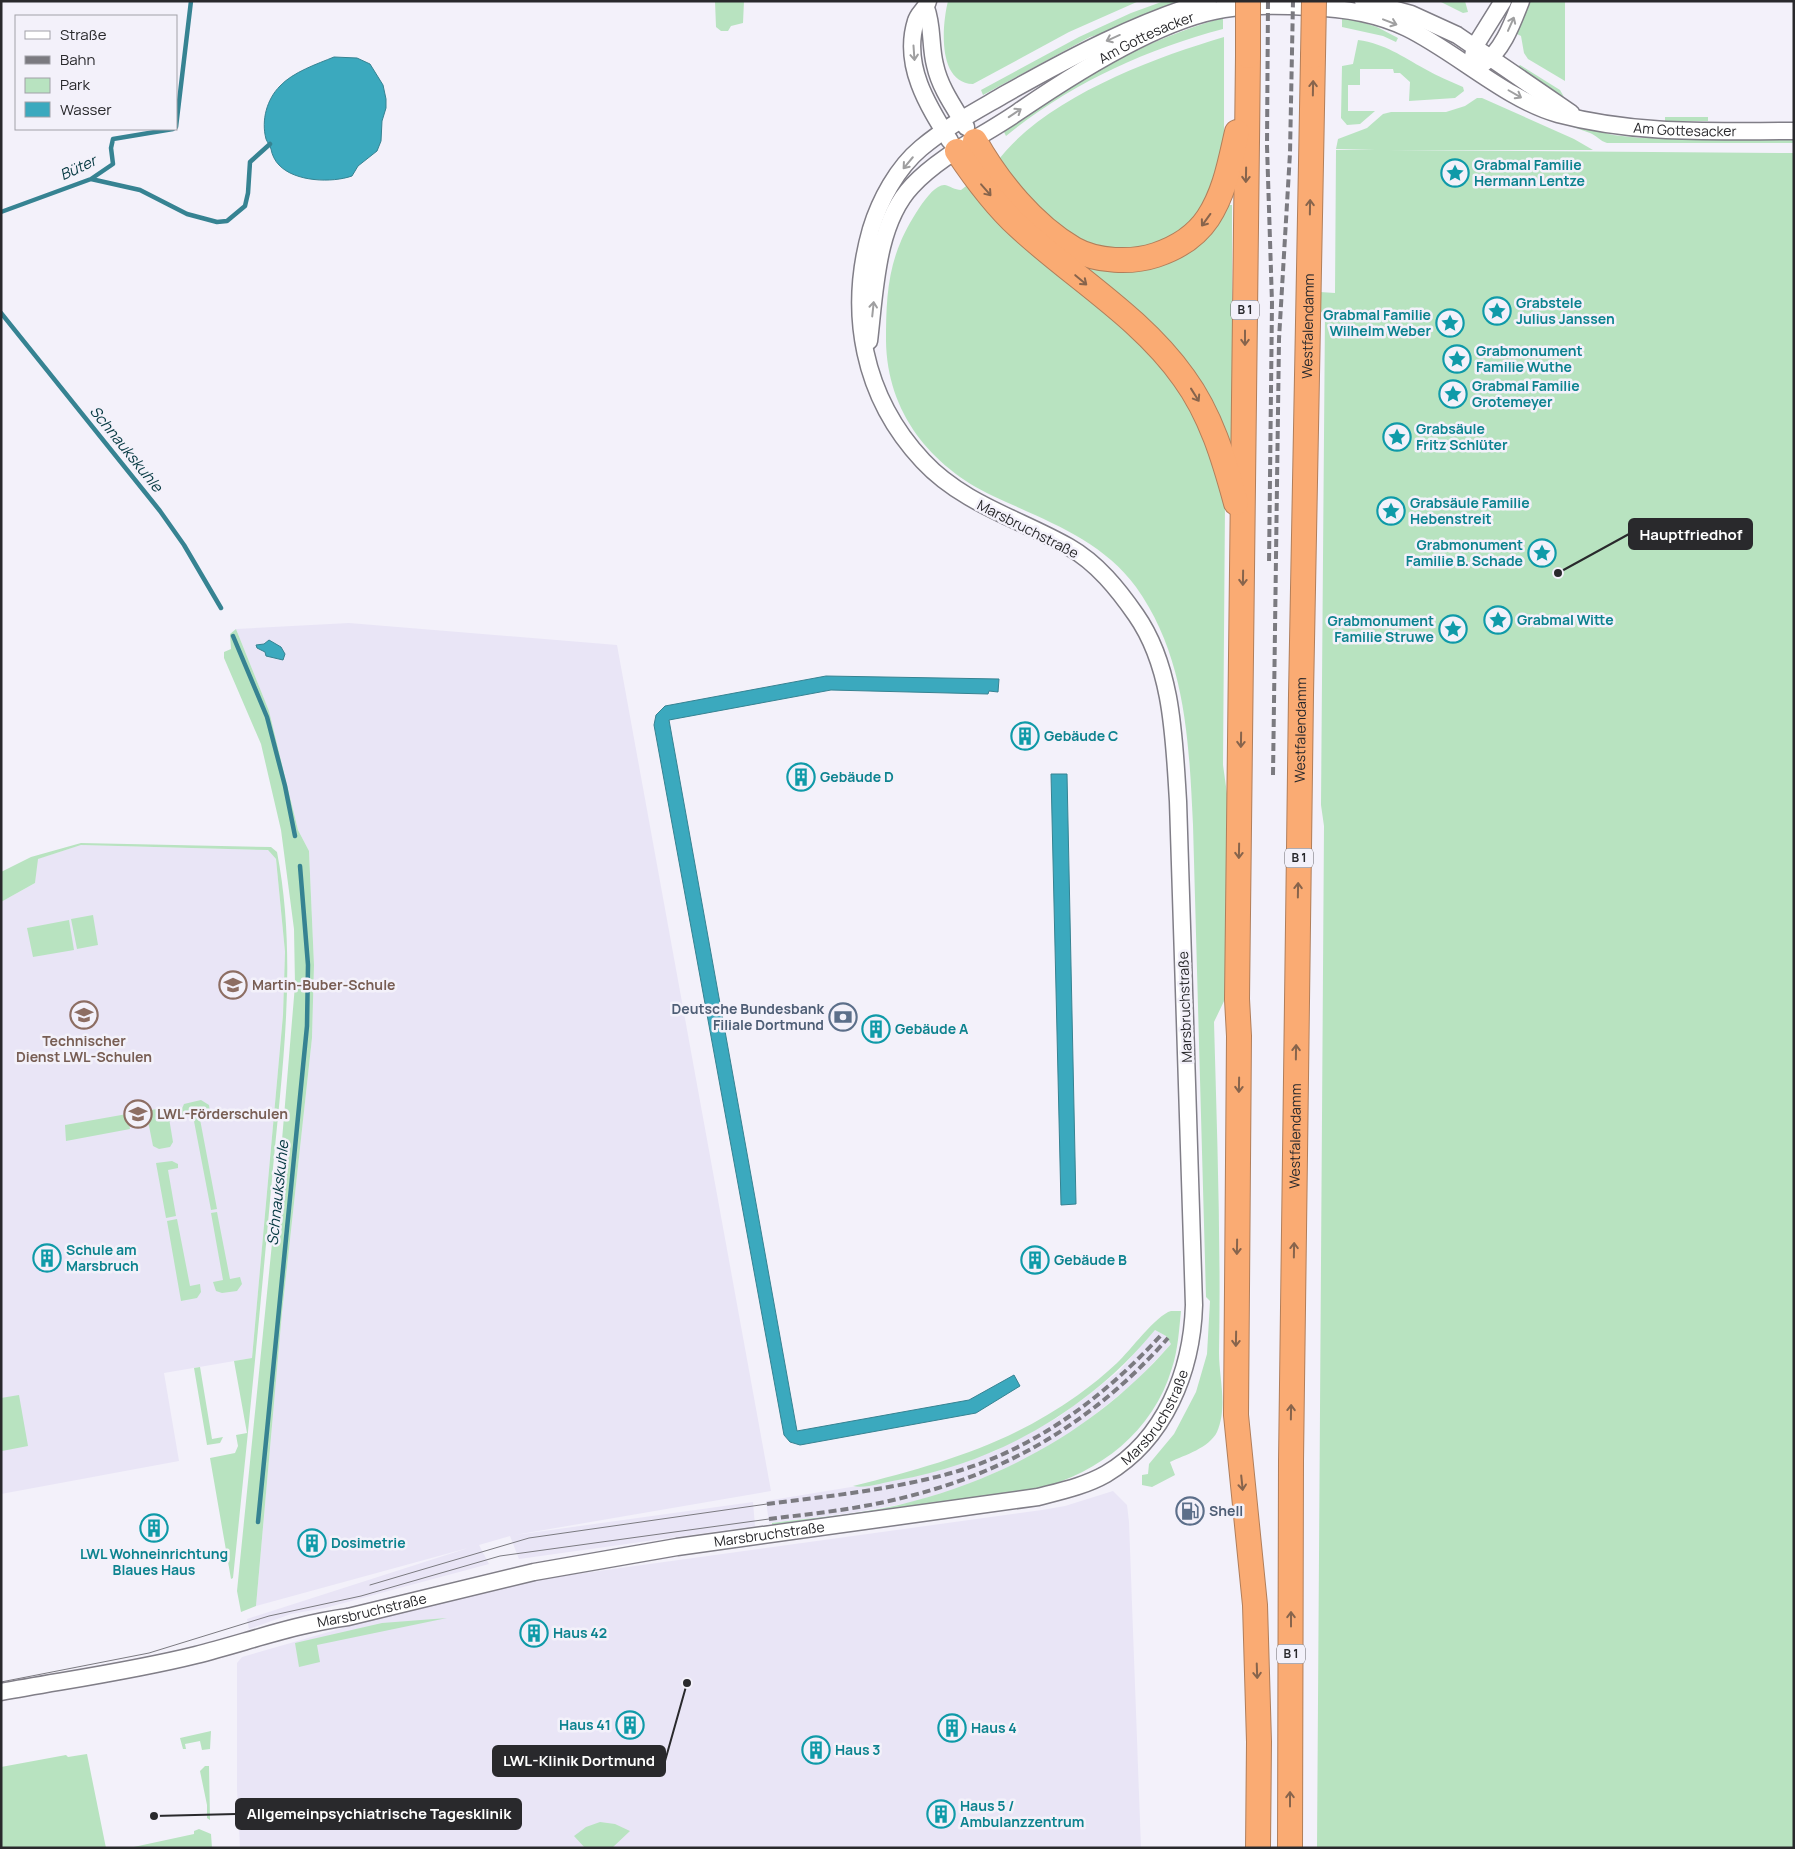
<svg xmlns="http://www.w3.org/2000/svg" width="1795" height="1849" font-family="Manrope,sans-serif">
<rect width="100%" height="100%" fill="#f3f1fa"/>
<path fill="#e9e5f6" d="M349 623 617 645 771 1491 515 1535 753 1502 755 1526 519 1559 510 1536 479 1545 489 1564 325 1608 291 1614 249 1629 247 1619 468 1548 256 1606 282 1313 312 1038 314 965 309 851 298 830 269 711 236 629Z
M81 845 268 850 276 859 285 952 283 1015 252 1358 164 1373 179 1461 1 1494V902L35 883 37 859Z
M1155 1330 1166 1336 1172 1343 1134 1383 1073 1432 1020 1462 962 1487 913 1502 851 1513 769 1523 766 1501 912 1477 995 1451 1057 1418 1087 1396 1119 1371Z
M1113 1491 1127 1505 1129 1522 1141 1848H240L237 1790V1663L242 1657 489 1586 1042 1510 1065 1506Z"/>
<path fill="#b8e3c0" d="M715 1H744L743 23 731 26 728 31H721L716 27Z
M948 1H1139L1069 32 973 84C937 83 942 25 948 1Z
M1164 1H1196L1132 25 1090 37 983 95 981 90 1079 37 1131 13Z
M1439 1H1465L1468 12 1463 13Z
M1526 1H1565V81L1528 59 1524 53 1521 36 1513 32Z
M1342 16 1377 27 1398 38 1396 42 1383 36 1342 27Z
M1223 18V29C1144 50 1070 84 1006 136L1004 132C1070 82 1143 40 1223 18Z
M1224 37V153L1209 205 1173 240 1116 255 1060 231 996 163C1043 99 1150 59 1224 37Z
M1358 40C1386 44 1401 56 1425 69 1437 76 1450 81 1463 87L1464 91 1455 98 1409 101 1410 82 1400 73H1394L1393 69H1360V85H1348V111H1375L1360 124 1347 125 1341 118 1342 66 1353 64Z
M1520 65 1560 90 1564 97 1517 68Z
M1502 93 1566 122 1613 135 1640 138 1794 139V143H1607C1600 141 1596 135 1590 133 1559 122 1530 111 1500 96Z
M1477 98H1482L1574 139 1593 150H1388L1794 153V1848H1317L1324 826 1321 805 1325 313 1320 312V292L1335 293 1336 150 1375 149H1336L1338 139 1367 128 1383 114 1391 112H1446L1465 106Z
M1665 117H1708V121H1665Z
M970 183 1143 339 1202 419 1225 505 1223 765 1228 801 1226 997 1214 1022C1217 1132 1221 1242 1219 1353 1219 1378 1228 1407 1217 1432 1209 1448 1185 1455 1170 1462L1175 1475 1152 1487 1142 1485V1475L1148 1474 1149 1464 1174 1434 1196 1392 1207 1354 1210 1301 1206 1297 1193 825C1189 742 1186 657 1136 587 1101 539 1044 520 993 496 930 466 887 412 886 341 886 306 887 273 901 241 906 229 930 183 945 185 950 186 955 190 961 190Z
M1222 205H1232V438L1231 446H1227L1216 423 1032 225 1138 265Z
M236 629 269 711 298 830 309 851 314 965 312 1038 282 1313 256 1606 241 1612 237 1591 280 1164 295 985 294 929 281 830 261 744 224 658V652L231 649 230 634Z
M81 843 271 847 277 852C298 960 282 1070 272 1179 260 1312 247 1445 233 1578L231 1579 210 1458 235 1453 238 1446 236 1435 247 1433 234 1361 252 1358 283 1015 285 952 276 859 268 850 81 845 38 859 35 883 1 902V872L31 857Z
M93 915 98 945 77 949 71 919Z
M69 920 74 950 33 957 27 928Z
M201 1100 209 1105 210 1112 199 1114 217 1209 211 1210 193 1116 182 1117 181 1111 184 1104Z
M162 1108 168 1112 173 1142 170 1147 159 1149 153 1146 147 1116 151 1110Z
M127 1114 130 1129 66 1141 65 1125Z
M172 1161 178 1164V1168L168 1170 176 1216 166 1218 156 1163Z
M217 1212 230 1279 240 1277 242 1284 237 1291 222 1293 216 1291 213 1282 223 1280 211 1213Z
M177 1219 190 1286 200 1284 201 1292 197 1298 181 1301 167 1221Z
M1171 1311H1181C1179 1330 1178 1350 1172 1368 1153 1432 1100 1472 1038 1489L772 1527V1523C819 1517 868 1514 914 1501 1015 1474 1103 1422 1171 1344L1166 1336 1155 1330C1090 1409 998 1462 898 1480 885 1482 865 1489 853 1486 937 1465 1008 1445 1078 1395 1092 1385 1105 1374 1117 1363 1130 1351 1156 1315 1171 1311Z
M200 1367 212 1439 223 1437 220 1443 207 1445 194 1368Z
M19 1395 28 1446 2 1451 1 1398Z
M447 1618 317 1645 320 1662 299 1667 295 1643 382 1623Z
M211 1731 210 1749 202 1750 200 1741 185 1744 186 1749H183L180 1738Z
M87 1754 106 1848H1V1767L66 1755 68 1757Z
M205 1766H209L210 1820 207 1818V1805L200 1771Z
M600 1822 615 1824 630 1831 612 1848H585L574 1836 586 1827Z
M199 1829 211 1834 212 1848H129L194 1834V1831Z"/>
<path fill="#3ba9be" stroke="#368392" d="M334 57 357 58 370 64 383 85 386 99V108L382 121 381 141 377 151 358 166 352 176C332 183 295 182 279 165 275 161 272 155 271 149 270 145 267 142 266 139 261 120 267 99 280 86 293 72 317 64 334 57Z
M269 640 281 647 285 654 283 660 266 656 265 652 257 648 256 645 264 644Z
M826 676 999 679 998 692 989 691 988 694 831 690 669 720 797 1431 969 1400 1014 1375 1020 1386 976 1413 800 1445 790 1442 784 1435 654 725 656 715 665 706Z
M1051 774H1067L1076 1204 1061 1205Z"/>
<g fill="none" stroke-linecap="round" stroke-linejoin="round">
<path stroke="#368392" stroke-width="4.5" d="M176 127 191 1
M91 179 140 190 187 214 217 222 227 221 245 206 248 193 250 162 270 144
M1 212 91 179 113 164 111 148 113 139 173 129
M1 313 160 511 184 545 221 608
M233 636 267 717 285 786 295 836
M258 1522 307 1026 308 965 300 866"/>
<g stroke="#807e87" stroke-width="19">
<g id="minor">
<path d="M928 1C926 9 918 13 916 21 902 65 928 106 950 141"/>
<path d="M1363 1 1411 14 1457 35 1571 113"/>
<path d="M926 8C933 26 930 46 935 65 940 88 954 107 966 127"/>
<path d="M1473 56 1475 46 1503 1"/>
<path d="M1483 64C1503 50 1512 24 1521 1"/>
<path id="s1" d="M869 341C875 292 876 224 912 186 941 155 983 136 1018 112 1072 75 1159 19 1224 9 1251 5 1281 5 1308 7 1342 8 1376 13 1407 28 1456 52 1507 100 1558 114 1637 135 1713 131 1794 131"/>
<path id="s2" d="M1 1692C66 1680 132 1671 196 1655 247 1642 296 1624 348 1617L534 1572 677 1547 1038 1497C1061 1491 1085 1486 1106 1474 1165 1439 1192 1371 1194 1305L1178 801C1174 740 1173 668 1136 615 1118 589 1097 563 1069 547 1020 519 963 504 923 461 863 397 847 313 871 229 880 200 897 168 921 148 947 126 978 110 1007 93 1071 57 1137 22 1208 1"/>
</g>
</g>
<g stroke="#b17e5a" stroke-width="26">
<g id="highway">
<path d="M1248 56 1237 999 1239 1036 1236 1415 1255 1605 1259 1742 1258 1848"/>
<path d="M975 141C998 182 1033 225 1074 249 1097 262 1132 263 1156 255 1177 248 1196 236 1208 218 1225 192 1230 162 1237 132"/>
<path d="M957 151C975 178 995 205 1019 227 1073 277 1141 317 1184 378 1211 415 1224 459 1236 503"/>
<path id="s3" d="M1290 1848 1291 1461 1301 695 1313 56"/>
</g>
</g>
<use href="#minor" stroke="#fff" stroke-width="16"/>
<use href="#highway" stroke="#faab73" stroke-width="24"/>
<path stroke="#7b7a80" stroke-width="1" d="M370 1585 529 1538 767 1504
M1 1682 149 1653 269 1616 361 1596 500 1556 769 1519"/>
<path stroke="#7b7a80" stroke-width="4" stroke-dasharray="8 4" stroke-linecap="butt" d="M1268 1 1267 146 1272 303 1269 565
M1273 775 1279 339 1290 153 1293 1
M767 1504C822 1497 878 1491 932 1478 1024 1457 1099 1403 1162 1334
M769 1519C809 1514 850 1510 889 1501 1002 1476 1091 1425 1168 1338"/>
<g stroke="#b17e5a" stroke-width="26" stroke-linecap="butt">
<path id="highway-bridge" d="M1248 56V1
M1313 56 1314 1"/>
</g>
<use href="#highway-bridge" stroke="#faab73" stroke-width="24"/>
</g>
<defs><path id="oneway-shaft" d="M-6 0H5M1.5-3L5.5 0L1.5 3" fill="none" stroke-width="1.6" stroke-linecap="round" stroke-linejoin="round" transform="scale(1.25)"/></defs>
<g stroke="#9f9fa0">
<use href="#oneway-shaft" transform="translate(1390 22) rotate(21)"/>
<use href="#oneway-shaft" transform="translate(1511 24) rotate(-66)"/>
<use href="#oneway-shaft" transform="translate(1113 38) rotate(156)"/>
<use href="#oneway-shaft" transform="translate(914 53) rotate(86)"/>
<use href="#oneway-shaft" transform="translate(1515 94) rotate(30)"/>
<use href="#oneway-shaft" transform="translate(1015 113) rotate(-34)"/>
<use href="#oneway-shaft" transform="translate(908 163) rotate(130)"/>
<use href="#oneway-shaft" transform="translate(873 309) rotate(-84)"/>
</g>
<g stroke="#87644c">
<use href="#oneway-shaft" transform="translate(1313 88) rotate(-89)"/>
<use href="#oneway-shaft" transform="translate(1246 175) rotate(91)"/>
<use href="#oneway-shaft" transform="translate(986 190) rotate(49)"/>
<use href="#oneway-shaft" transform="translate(1310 207) rotate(-89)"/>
<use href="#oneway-shaft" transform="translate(1206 220) rotate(126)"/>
<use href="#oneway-shaft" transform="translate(1081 280) rotate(40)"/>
<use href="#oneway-shaft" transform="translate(1245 338) rotate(90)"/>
<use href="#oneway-shaft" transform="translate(1195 395) rotate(58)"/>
<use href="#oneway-shaft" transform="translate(1243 578) rotate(91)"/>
<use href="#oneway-shaft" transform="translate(1241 740) rotate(91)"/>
<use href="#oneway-shaft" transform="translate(1239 851) rotate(91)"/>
<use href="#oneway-shaft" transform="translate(1298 890) rotate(-89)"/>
<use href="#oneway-shaft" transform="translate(1296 1052) rotate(-89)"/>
<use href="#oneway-shaft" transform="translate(1239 1085) rotate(91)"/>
<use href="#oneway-shaft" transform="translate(1237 1247) rotate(91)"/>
<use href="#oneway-shaft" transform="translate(1294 1250) rotate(-89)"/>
<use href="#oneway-shaft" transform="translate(1236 1339) rotate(91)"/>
<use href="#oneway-shaft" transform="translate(1291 1412) rotate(-89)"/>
<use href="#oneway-shaft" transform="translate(1242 1483) rotate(84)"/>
<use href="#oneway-shaft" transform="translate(1291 1619) rotate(-90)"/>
<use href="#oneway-shaft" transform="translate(1257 1671) rotate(88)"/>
<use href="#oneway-shaft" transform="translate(1290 1799) rotate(-90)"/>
</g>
<defs>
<g id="sight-ring" transform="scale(1.4375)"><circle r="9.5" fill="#f3f1fa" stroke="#0f9aa8" stroke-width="1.5"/><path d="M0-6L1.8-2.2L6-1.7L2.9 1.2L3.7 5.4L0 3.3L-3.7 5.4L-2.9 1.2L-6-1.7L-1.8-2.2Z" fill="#0f9aa8"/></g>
<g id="building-ring" transform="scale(1.4375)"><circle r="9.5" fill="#f3f1fa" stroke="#0f9aa8" stroke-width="1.5"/><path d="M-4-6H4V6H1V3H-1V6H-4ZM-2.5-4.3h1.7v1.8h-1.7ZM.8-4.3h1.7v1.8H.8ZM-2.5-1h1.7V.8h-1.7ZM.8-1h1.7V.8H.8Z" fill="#0f9aa8"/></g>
<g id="school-ring" transform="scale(1.4375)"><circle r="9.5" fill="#f3f1fa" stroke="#8d6e63" stroke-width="1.5"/><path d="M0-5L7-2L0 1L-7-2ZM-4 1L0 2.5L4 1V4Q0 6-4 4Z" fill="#8d6e63"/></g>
<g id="bank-ring" transform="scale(1.4375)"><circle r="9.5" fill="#f3f1fa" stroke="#5c6f8a" stroke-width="1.5"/><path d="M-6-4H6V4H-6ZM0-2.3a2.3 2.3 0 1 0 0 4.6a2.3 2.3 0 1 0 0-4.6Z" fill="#5c6f8a"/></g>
<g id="fuel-ring" transform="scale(1.4375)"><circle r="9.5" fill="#f3f1fa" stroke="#5c6f8a" stroke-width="1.5"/><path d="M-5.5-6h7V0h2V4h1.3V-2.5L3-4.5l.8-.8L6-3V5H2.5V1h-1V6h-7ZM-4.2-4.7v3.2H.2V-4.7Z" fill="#5c6f8a"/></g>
</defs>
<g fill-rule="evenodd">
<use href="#sight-ring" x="1455" y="173"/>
<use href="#sight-ring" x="1497" y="311"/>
<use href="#sight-ring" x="1450" y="323"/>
<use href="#sight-ring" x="1457" y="359"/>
<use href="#sight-ring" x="1453" y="394"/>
<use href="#sight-ring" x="1397" y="437"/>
<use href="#sight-ring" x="1391" y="511"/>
<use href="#sight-ring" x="1542" y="553"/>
<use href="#sight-ring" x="1498" y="620"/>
<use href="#sight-ring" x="1453" y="629"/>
<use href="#building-ring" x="1025" y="736"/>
<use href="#building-ring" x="801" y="777"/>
<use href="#school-ring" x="233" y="985"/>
<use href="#school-ring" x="84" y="1015"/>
<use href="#bank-ring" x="843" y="1017"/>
<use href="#building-ring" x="876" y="1029"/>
<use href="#school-ring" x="138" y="1114"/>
<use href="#building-ring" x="47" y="1258"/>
<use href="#building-ring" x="1035" y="1260"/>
<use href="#fuel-ring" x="1190" y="1511"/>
<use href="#building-ring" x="154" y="1528"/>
<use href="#building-ring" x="312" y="1543"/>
<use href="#building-ring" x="534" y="1633"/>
<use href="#building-ring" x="630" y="1725"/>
<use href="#building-ring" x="952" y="1728"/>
<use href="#building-ring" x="816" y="1750"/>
<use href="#building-ring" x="941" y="1814"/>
</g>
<g text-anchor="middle" stroke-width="5" stroke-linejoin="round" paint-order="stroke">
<g fill="#f3f1fa" stroke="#66656a" stroke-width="1">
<rect x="1231" y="300.5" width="28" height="19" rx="4"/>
<rect x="1285" y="848.5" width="28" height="19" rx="4"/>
<rect x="1277" y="1644.5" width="28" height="19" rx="4"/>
</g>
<g font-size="12" font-weight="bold" fill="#29292c">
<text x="1245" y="314">B 1</text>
<text x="1299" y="862">B 1</text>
<text x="1291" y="1658">B 1</text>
</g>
<g font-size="14" fill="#29292c" stroke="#f3f1fa">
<text dy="5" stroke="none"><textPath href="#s1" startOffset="442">Am Gottesacker</textPath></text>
<text dy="5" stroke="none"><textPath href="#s1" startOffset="1014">Am Gottesacker</textPath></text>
<text dy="5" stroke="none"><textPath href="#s3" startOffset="1522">Westfalendamm</textPath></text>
<text transform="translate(1028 529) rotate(27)" y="5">Marsbruchstraße</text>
<text dy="5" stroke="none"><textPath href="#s3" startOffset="1118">Westfalendamm</textPath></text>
<text transform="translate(1185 1007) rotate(-92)" y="5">Marsbruchstraße</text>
<text dy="5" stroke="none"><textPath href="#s3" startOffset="712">Westfalendamm</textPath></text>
<text dy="5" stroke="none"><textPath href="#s2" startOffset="1205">Marsbruchstraße</textPath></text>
<text dy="5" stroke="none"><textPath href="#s2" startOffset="785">Marsbruchstraße</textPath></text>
<text dy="5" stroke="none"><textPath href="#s2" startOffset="380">Marsbruchstraße</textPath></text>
</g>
<g font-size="14" font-weight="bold" fill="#0d838f" stroke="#f3f1fa" text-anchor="start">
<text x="1474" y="170">Grabmal Familie<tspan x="1474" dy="16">Hermann Lentze</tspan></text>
<text x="1516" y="308">Grabstele<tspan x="1516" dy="16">Julius Janssen</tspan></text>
<text x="1431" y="320" text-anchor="end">Grabmal Familie<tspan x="1431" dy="16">Wilhelm Weber</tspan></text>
<text x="1476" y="356">Grabmonument<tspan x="1476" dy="16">Familie Wuthe</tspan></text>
<text x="1472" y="391">Grabmal Familie<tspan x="1472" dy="16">Grotemeyer</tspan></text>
<text x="1416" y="434">Grabsäule<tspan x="1416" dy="16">Fritz Schlüter</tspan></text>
<text x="1410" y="508">Grabsäule Familie<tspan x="1410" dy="16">Hebenstreit</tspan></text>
<text x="1523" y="550" text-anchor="end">Grabmonument<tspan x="1523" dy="16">Familie B. Schade</tspan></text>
<text x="1517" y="625">Grabmal Witte</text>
<text x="1434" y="626" text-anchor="end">Grabmonument<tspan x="1434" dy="16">Familie Struwe</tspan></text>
<text x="1044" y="741">Gebäude C</text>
<text x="820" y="782">Gebäude D</text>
<text x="895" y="1034">Gebäude A</text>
<text x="66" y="1255">Schule am<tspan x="66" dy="16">Marsbruch</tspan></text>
<text x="1054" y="1265">Gebäude B</text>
<text x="331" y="1548">Dosimetrie</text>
<text x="154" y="1559" text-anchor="middle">LWL Wohneinrichtung<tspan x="154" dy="16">Blaues Haus</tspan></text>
<text x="553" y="1638">Haus 42</text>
<text x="611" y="1730" text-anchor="end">Haus 41</text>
<text x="971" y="1733">Haus 4</text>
<text x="835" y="1755">Haus 3</text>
<text x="960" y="1811">Haus 5 /<tspan x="960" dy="16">Ambulanzzentrum</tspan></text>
</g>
<g font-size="14" font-weight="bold" fill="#785e54" stroke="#f3f1fa" text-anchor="start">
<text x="252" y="990">Martin-Buber-Schule</text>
<text x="84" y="1046" text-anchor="middle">Technischer<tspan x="84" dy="16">Dienst LWL-Schulen</tspan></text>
<text x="157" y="1119">LWL-Förderschulen</text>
</g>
<g font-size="14" font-weight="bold" fill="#4e5e75" stroke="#f3f1fa" text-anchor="end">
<text x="824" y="1014">Deutsche Bundesbank<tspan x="824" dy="16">Filiale Dortmund</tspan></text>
<text x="1209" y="1516" text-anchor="start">Shell</text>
</g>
<g font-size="15" font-style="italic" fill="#043841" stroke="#f3f1fa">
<text transform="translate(78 168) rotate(-25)" y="5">Büter</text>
<text transform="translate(126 449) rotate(51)" y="5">Schnaukskuhle</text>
<text transform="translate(278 1193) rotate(-84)" y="5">Schnaukskuhle</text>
</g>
</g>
<path fill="none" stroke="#29292c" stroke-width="2" d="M1558 573L1629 534M687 1683L665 1761M154 1816L236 1814"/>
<g fill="#29292c" stroke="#f3f1fa" stroke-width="2">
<circle cx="1558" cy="573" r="5"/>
<circle cx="687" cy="1683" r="5"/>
<circle cx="154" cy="1816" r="5"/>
</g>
<g fill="#29292c" stroke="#29292c" stroke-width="2">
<rect x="1629" y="519" width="123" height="30" rx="5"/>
<rect x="493" y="1746" width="172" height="30" rx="5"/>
<rect x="236" y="1799" width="285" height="30" rx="5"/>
</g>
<g font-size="15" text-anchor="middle" font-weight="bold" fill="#fff">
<text x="1691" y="540">Hauptfriedhof</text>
<text x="579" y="1766">LWL-Klinik Dortmund</text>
<text x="379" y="1819">Allgemeinpsychiatrische Tagesklinik</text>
</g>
<rect width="1795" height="1849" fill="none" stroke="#29292c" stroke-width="5"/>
<rect x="15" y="15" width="162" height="115" fill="#f3f1fa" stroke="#a2a1a8"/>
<rect x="25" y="31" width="25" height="8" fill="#ffffff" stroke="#a2a1a8"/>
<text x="60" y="40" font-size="15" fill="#29292c">Straße</text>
<rect x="25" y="56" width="25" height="8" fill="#7b7a80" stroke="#a2a1a8"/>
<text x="60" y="65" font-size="15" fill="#29292c">Bahn</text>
<rect x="25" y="78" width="25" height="15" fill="#b8e3c0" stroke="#a2a1a8"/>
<text x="60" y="90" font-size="15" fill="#29292c">Park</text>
<rect x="25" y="102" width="25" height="15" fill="#3ba9be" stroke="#a2a1a8"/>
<text x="60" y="115" font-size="15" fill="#29292c">Wasser</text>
</svg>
